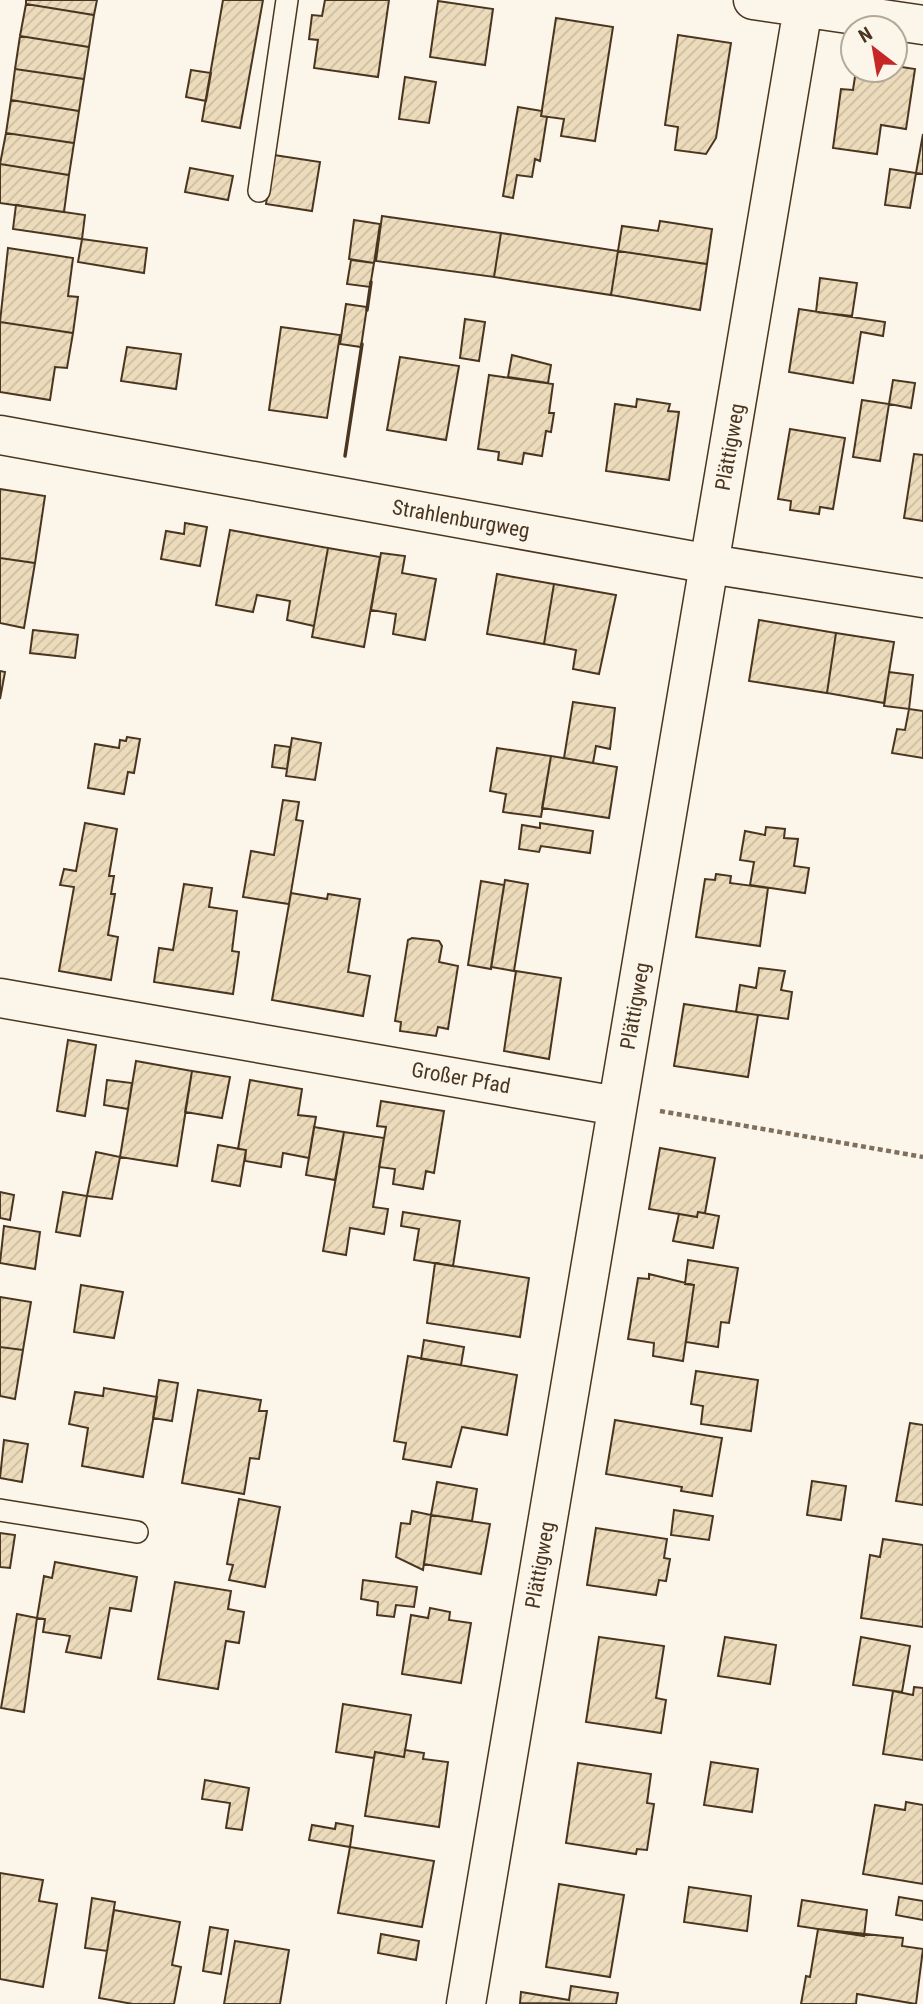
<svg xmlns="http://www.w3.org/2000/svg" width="923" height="2004" font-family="'Roboto Condensed',sans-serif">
<defs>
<pattern id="building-hatch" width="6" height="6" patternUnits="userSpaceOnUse" patternTransform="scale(1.75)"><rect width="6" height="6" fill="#ecdcbc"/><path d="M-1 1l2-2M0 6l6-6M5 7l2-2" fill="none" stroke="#ccbda1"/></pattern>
</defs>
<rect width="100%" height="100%" fill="#fbf6e9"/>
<path fill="url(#building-hatch)" stroke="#4a3520" stroke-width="2" d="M26 0H97L94 15 26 4Z
M223 0H263L240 128 202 121Z
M325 0H389L378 77 314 68 318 40 309 39 312 15 322 16Z
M438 1 493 9 485 65 430 57Z
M26 4 94 15 89 47 20 36Z
M556 18 613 27 595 141 561 136 564 119 541 116Z
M678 35 731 43 716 138 706 154 675 150 678 127 665 125Z
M20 36 89 47 84 79 15 69Z
M895 66 915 69 906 129 881 125 877 154 833 148 841 89 853 90 856 70H895Z
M15 69 84 79 79 111 11 100Z
M191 70 211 73 206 101 186 97Z
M405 77 436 82 429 123 399 119Z
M11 100 79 111 74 143 6 133Z
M518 107 542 111 541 116 547 117 540 161 535 159 532 177 517 175 513 198 503 196Z
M6 133 74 143 69 175 0 164Z
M923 134V174L916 173Z
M274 155 320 162 312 211 266 204Z
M0 164 69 175 64 212 0 203Z
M190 168 233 176 228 200 185 192Z
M890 169 916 173 910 208 885 205Z
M16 205 85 215 82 239 13 229Z
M382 216 501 233 494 277 376 261Z
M354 220 380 224 374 263 349 259Z
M660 221 712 229 707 264 618 251 622 226 658 231Z
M501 233 618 251 611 295 494 277Z
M82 239 147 248 144 273 78 262Z
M8 248 73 258 68 296 78 297 73 333 0 322Z
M618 251 707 264 700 310 611 295Z
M351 260 374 263 370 287 347 284Z
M820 278 857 283 852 316 816 312Z
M346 304 367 307 361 347 340 344Z
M799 309 885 322 883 336 861 332 853 383 789 372Z
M465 319 485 322 479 361 460 358Z
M0 322 73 333 67 368 55 367 50 400 0 392Z
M281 327 340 335 327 418 269 410Z
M127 347 181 354 176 389 121 381Z
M512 355 551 365 548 383 508 377Z
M400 357 459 366 446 440 387 430Z
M489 375 553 384 549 413H554L551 432 546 431 542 456 524 453 522 464 498 460 499 452 478 449Z
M893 380 915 383 911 408 889 404Z
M637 399 670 404 668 411 679 412 669 480 606 471 615 404 636 407Z
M862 400 889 404 880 461 853 457Z
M790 429 845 438 833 509 820 507 819 514 790 510 791 501 778 499Z
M914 454 923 455V521L904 518Z
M0 489 45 496 35 563 0 558Z
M185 523 207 527 200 566 161 559 166 531 184 534Z
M230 530 328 548 314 626 287 620 290 601 257 595 253 612 216 605Z
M328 548 380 557 364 647 312 637Z
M381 553 405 556 402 573 436 579 425 640 393 634 396 614 371 610Z
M0 558 35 563 24 628 0 623Z
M497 574 554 584 544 644 487 634Z
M554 584 616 595 599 674 573 669 576 650 544 644Z
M759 620 836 633 827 693 749 681Z
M33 630 78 635 75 658 30 653Z
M836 633 894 642 884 703 827 693Z
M0 671 5 672 0 699Z
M889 672 913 675 909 709 884 706Z
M573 702 615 708 610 749 596 746 593 763 564 758Z
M909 709 923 711V758L892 753 897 729 905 730Z
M127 737 140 739 134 773 128 772 124 794 88 788 95 744 119 748 120 740 126 741Z
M292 738 321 743 315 780 286 776Z
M275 745 290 747 287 769 272 767Z
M497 748 551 756 541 817 503 812 506 794 490 791Z
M551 756 617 767 609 818 542 808Z
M283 800 299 802 296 820 303 821 289 904 243 897 251 851 274 855Z
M85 823 117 829 109 876H114L111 894H115L108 935 118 937 111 980 59 971 74 887 60 885 64 869 76 871Z
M540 823 593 831 590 853 541 846 539 852 519 849 522 825 540 828Z
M766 827 785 829 784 838 798 839 794 866 809 868 805 893 750 885 754 862 740 860 745 831 765 835Z
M716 874 731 876 730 883 768 888 760 946 696 937 705 879 715 880Z
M505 880 528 884 514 971 491 967Z
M481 881 504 885 491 969 468 965Z
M184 884 212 888 209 907 237 911 232 951 239 952 233 994 154 982 159 948 173 950Z
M291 893 327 899 328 894 360 899 348 972 370 976 363 1016 272 1000Z
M412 938 439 941 442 946 439 962 458 966 448 1029 438 1027 436 1036 400 1031 401 1022 395 1021 408 940Z
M759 968 785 971 781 990 792 992 788 1019 736 1012 740 985 756 988Z
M516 971 561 978 549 1059 504 1051Z
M684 1004 758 1015 748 1077 674 1066Z
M68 1040 96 1045 85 1116 57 1111Z
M136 1061 192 1071 177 1166 120 1157Z
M192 1071 230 1077 222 1118 185 1112Z
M107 1080 132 1083 128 1109 104 1105Z
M250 1080 302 1089 298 1115 316 1117 309 1158 283 1153 281 1167 245 1161 246 1150 238 1149Z
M381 1101 444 1111 434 1173 426 1171 423 1189 393 1184 395 1169 379 1167 386 1127 377 1126Z
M314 1127 344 1132 335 1180 306 1175Z
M344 1132 384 1138 373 1207 388 1209 384 1234 350 1228 346 1255 323 1251Z
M218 1145 246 1150 240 1186 212 1181Z
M660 1148 715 1158 705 1213 698 1212 697 1217 649 1209Z
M96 1152 120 1157 112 1199 87 1196Z
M0 1192 14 1195 10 1220 0 1218Z
M63 1192 87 1196 80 1236 56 1232Z
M403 1212 460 1221 453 1266 414 1260 419 1229 401 1226Z
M698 1212 719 1216 713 1248 673 1241 679 1214 697 1217Z
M4 1226 40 1232 35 1269 0 1263Z
M688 1260 738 1268 729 1323 721 1322 718 1347 686 1342 694 1285 685 1284Z
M435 1263 529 1278 520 1337 427 1323Z
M649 1274 694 1285 683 1361 653 1356 654 1343 628 1339 638 1278 649 1279Z
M81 1285 123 1292 114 1338 74 1332Z
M0 1297 31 1302 23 1350 0 1347Z
M424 1340 464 1347 461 1365 421 1359Z
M0 1347 23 1350 15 1399 0 1396Z
M408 1356 517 1375 507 1435 462 1427 451 1467 403 1459 406 1443 394 1441Z
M696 1371 758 1380 751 1431 701 1424 703 1406 691 1404Z
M159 1380 178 1383 172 1421 153 1418Z
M104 1388 157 1397 143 1477 82 1466 88 1428 69 1424 75 1392 103 1396Z
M198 1390 261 1400 259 1411H267L259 1459 250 1458 244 1494 182 1483Z
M615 1420 722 1438 712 1496 681 1491 682 1487 606 1474Z
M910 1423 923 1425V1505L896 1501Z
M4 1440 28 1444 22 1482 0 1478Z
M812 1481 846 1486 841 1520 807 1515Z
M437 1482 477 1489 472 1521 431 1515Z
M239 1499 280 1507 265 1587 229 1580 233 1565 227 1564Z
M674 1510 713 1516 709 1540 671 1535Z
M412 1511 431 1515 423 1570 396 1557 401 1523 410 1524Z
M431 1515 490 1524 481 1574 424 1564Z
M596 1528 667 1539 664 1558 670 1559 666 1581 659 1580 656 1595 587 1585Z
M0 1533 15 1535 10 1568 0 1567Z
M883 1539 923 1545V1627L861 1618 870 1555 880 1557Z
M55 1562 137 1577 131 1611 110 1608 101 1658 66 1652 70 1636 43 1632 45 1619 37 1618 44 1576 52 1578Z
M363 1580 417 1587 414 1607 396 1605 394 1617 377 1615 378 1602 361 1599Z
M175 1582 231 1591 228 1609 244 1612 239 1643 226 1641 218 1689 158 1679Z
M430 1608 450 1612 449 1620 471 1623 461 1683 402 1674 411 1615 428 1618Z
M17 1614 37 1618 24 1712 1 1708Z
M599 1637 664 1646 656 1698 666 1700 661 1733 586 1722Z
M725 1637 776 1645 770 1684 718 1676Z
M861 1637 910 1646 902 1692 853 1685Z
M914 1687 923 1688V1760L883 1754 893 1691 913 1695Z
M343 1704 411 1715 404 1757 375 1752 374 1758 336 1752Z
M405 1750 424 1753 423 1759 448 1762 439 1827 365 1816 375 1752 404 1757Z
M711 1762 758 1769 752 1812 704 1805Z
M578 1763 651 1774 647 1803 654 1804 647 1850 637 1849 636 1854 566 1843Z
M205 1780 249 1788 242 1830 226 1828 230 1803 202 1799Z
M906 1802 923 1805V1884L863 1874 875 1805 905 1810Z
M336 1823 353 1826 350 1847 309 1840 312 1825 335 1829Z
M350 1847 434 1861 422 1927 338 1913Z
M0 1873 43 1880 39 1901 57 1904 43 1987 0 1979Z
M559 1884 624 1895 610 1977 546 1967Z
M689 1887 751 1896 747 1931 684 1922Z
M899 1897 923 1901V1920L896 1915Z
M92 1898 115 1902 107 1951 85 1948Z
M802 1900 867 1910 864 1936 798 1926Z
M114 1910 180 1922 172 1965 181 1967 174 2004H133L99 1998Z
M210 1927 228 1930 221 1974 203 1971Z
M818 1929 903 1938 902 1946 923 1949 916 2004 857 1994 856 2004H801L806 1976 810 1977Z
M381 1934 419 1941 416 1960 378 1953Z
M235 1941 289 1950 280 2004H224Z
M571 1986 618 1993 616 2004 520 2003 521 1992 569 2000Z"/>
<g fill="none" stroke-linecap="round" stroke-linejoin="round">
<g stroke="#4a3520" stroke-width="24">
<path id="lane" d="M259 191 287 0
M0 1510 137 1532"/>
</g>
<g stroke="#4a3520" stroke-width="41">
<path id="street" d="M753 0 923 25
M0 435 710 564 923 598
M0 998 617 1106
M466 2004 803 8"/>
</g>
<path stroke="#7f6f5c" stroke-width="4.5" stroke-dasharray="5 3.5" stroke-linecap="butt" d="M660 1111 923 1157"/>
<use href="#lane" stroke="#fbf6e9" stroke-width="21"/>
<use href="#street" stroke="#fbf6e9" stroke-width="38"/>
<path stroke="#4a3520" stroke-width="3.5" d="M367 310 371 282
M345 456 362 344"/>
</g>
<g text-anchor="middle" stroke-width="5" stroke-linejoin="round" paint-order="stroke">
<g font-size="21" fill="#4a3520" stroke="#fbf6e9">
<text transform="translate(730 447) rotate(-80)" y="7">Plättigweg</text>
<text transform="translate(461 519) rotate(10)" y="7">Strahlenburgweg</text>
<text transform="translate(635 1006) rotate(-80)" y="7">Plättigweg</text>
<text transform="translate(461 1078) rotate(10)" y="7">Großer Pfad</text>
<text transform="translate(540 1565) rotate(-80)" y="7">Plättigweg</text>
</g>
</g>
<g transform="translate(874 49) rotate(329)"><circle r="33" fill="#fbf6e9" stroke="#b4a999" stroke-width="2"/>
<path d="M0-5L12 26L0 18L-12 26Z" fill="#c62828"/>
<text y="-10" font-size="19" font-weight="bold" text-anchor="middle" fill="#4a3520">N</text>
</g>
</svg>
